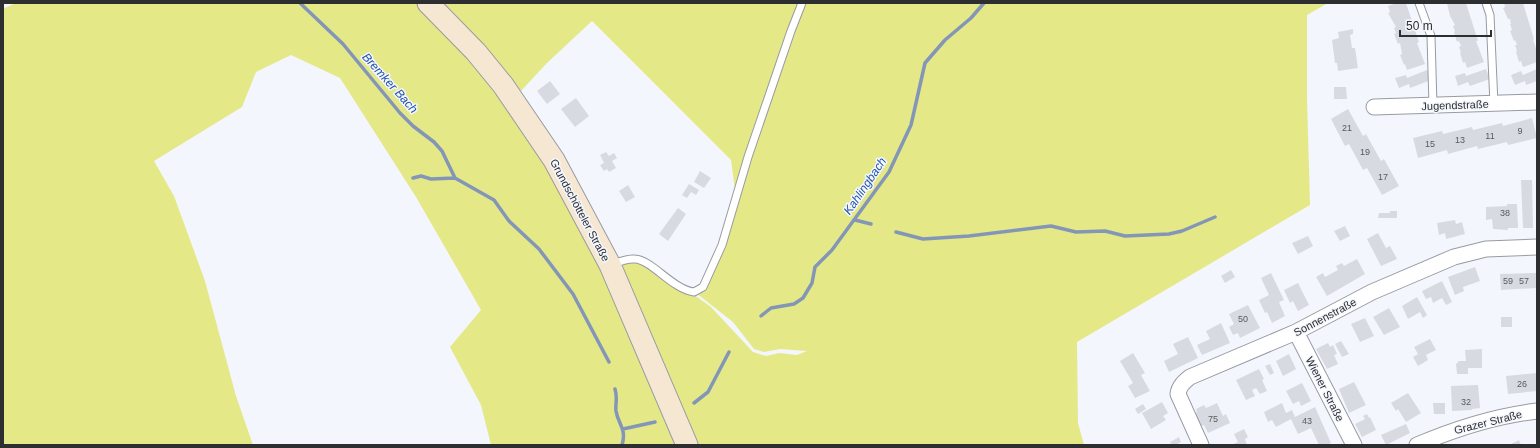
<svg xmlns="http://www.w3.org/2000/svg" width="1540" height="448" font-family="Helvetica,sans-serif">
<rect width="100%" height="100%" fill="#f3f7fd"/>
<path fill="#e5e886" d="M16 3H423L554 160 687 445H491L481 405 450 347 481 310 416 197 340 78 291 55 256 72 242 107 154 161 174 196 205 281 236 396 253 445H3V6L5 8Z
M436 3H798L735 190 731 160 592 21 546 64 521 91 509 82Z
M803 3H1328L1307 15V98L1310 205 1077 342 1078 423 1084 445H694L616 266 625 261H639L683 292 693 294 711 307 753 352 766 356 779 353 797 355 807 351 780 349 764 352 754 349 733 322 696 293 703 288 742 182Z"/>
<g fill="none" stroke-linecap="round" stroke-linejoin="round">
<path stroke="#8396b8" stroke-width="3.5" d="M300 3 343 44 400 113 413 126 434 142 442 151 455 178 494 200 509 221 539 249 573 294 609 362
M413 178 421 176 431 179 455 178
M855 220 871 224
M896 232 923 239 969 236 1051 226 1076 232 1105 231 1125 236 1169 234 1182 231 1215 217
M761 316 771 308 794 304 803 298 812 283 815 267 832 250 889 172 911 125 925 63 945 40 971 18 984 3
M615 389C618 399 615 403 616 411 618 424 627 429 622 445
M694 403 708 392 729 352
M623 429 655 422"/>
</g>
<path fill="#d7dbe1" d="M1397 3H1406L1419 42 1417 43 1425 64 1407 70 1405 64 1404 65 1400 55 1402 54 1400 43 1398 44 1394 34 1396 33 1394 28 1396 27 1388 13 1390 12 1388 6Z
M1447 3H1466L1478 41H1476L1484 62 1467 68 1465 62 1463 63 1460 53 1461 52 1459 47 1461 46 1459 41 1457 42 1454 32 1455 31 1453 26 1455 25 1450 16Z
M1504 3H1523L1534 39 1533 40 1537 51V62L1523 67 1521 61 1519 62 1516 52 1517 51 1515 45H1517L1515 40 1514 41 1510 31 1512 30 1510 24H1511L1510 19H1508L1503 8 1505 7Z
M1353 29V34L1350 35 1352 48H1355L1358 68 1338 71 1337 63H1335L1332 40 1339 38 1338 32Z
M1486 69 1490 79 1470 86 1468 82 1458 86 1455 76 1465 73 1466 76Z
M1537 69V81L1526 85 1525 81 1515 85 1511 75 1521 71 1523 75Z
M1427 70 1431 80 1410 88 1409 84 1399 88 1395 78 1406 75 1407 78Z
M550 81 560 94 547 104 537 91Z
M1334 87H1346L1347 99H1334Z
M576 98 589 116 575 127 561 109Z
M1348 109 1363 136 1366 134 1381 161 1384 159 1399 186 1382 195 1367 168 1363 170 1349 144 1345 146 1331 119Z
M1532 118 1537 138 1508 145 1507 142 1478 149 1477 146 1448 154 1447 150 1418 158 1413 138 1442 131 1443 134 1472 127 1473 130 1502 123 1503 126Z
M606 152 609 156 614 153 617 158 612 161 616 168 609 172 607 169 604 171 600 165 604 163 600 155Z
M700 171 711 178 704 188 694 182Z
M1521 180H1532L1533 228H1523Z
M689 184 699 190 696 195 691 192 687 198 682 195Z
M628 185 635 197 626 202 619 191Z
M1507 204H1517L1518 228H1508V230L1493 229 1492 219 1486 220V207L1507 206Z
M678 208 686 214 668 241 659 234Z
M1390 211H1397V218H1378L1379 213H1390Z
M1455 220 1456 224 1462 222 1465 234 1446 239 1445 233 1439 235 1437 223Z
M1345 226 1350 236 1340 241 1334 231Z
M1378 233 1386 248 1390 246 1397 259 1381 266 1367 239Z
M1308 236 1313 246 1298 254 1292 243Z
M1357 259 1365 274 1327 296 1316 277 1323 273 1325 277 1338 270 1336 266 1342 263 1344 266Z
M1475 267 1480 281 1463 287 1464 291 1455 295 1448 277Z
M1231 270 1235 277 1225 283 1221 276Z
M1271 273 1284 300 1279 302 1285 316 1272 323 1267 312 1265 313 1259 300 1269 295 1261 278Z
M1531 273H1537V288L1501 290 1500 274Z
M1442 281 1452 302 1446 305 1442 298 1433 303 1431 297 1426 299 1422 291Z
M1298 283 1309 305 1298 311 1293 301 1290 303 1284 290Z
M1417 297 1427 315 1423 318 1420 312 1408 319 1402 306Z
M1248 305 1260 328 1240 338 1238 333 1233 335 1229 327 1234 324 1229 314Z
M1389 308 1400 327 1384 335 1373 317Z
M1501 317H1512V327H1501Z
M1365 318 1374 336 1360 342 1351 324Z
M1221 323 1230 343 1202 355 1197 345 1210 339 1206 331Z
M1188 337 1198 358 1169 372 1164 361 1178 354 1173 344Z
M1430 339 1436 350 1426 355 1428 360 1418 366 1413 357 1418 354 1414 347Z
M1341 341 1349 354 1342 357 1335 344Z
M1328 343 1330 347 1333 345 1337 354 1334 355 1338 364 1327 369 1316 349Z
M1482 349V368H1468V374H1457L1456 364 1459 361H1466L1465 350Z
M1133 353 1145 373 1141 375 1150 391 1135 398 1128 386 1133 383 1120 361Z
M1289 354 1296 369 1283 376 1276 361Z
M1270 364 1274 373 1270 375 1265 366Z
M1259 369 1264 379 1262 380 1267 391 1260 394 1256 388 1252 390 1255 396 1246 400 1236 380Z
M1537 373V391L1508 394 1506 376Z
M1354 382 1366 405 1349 413 1339 389Z
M1302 383 1311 401 1301 406 1299 401 1293 404 1286 391Z
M1478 385 1480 408 1472 409V410L1452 411 1451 386Z
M1408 393 1421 413 1406 422 1398 409 1396 411 1391 403Z
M1162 402 1168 413 1163 416 1166 420 1151 429 1142 413Z
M1217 403 1223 416 1226 414 1230 423 1208 433 1204 425 1201 426 1195 414 1197 412 1196 409 1204 405 1206 408Z
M1282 403 1286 413 1292 410 1295 417 1315 407 1331 443 1327 445H1319L1311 428 1298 434 1291 419 1276 427 1272 420 1268 422 1264 412Z
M1433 403H1445V414H1434Z
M1143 404 1146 409 1138 414 1135 409Z
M1367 414 1369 418 1370 417 1376 430 1362 437 1355 424 1365 419 1363 416Z
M1406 424 1410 433 1386 445 1381 435Z
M1244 429 1248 437 1245 439 1247 445H1231L1238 442 1234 434Z
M1179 437 1181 442 1176 445H1169L1171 444 1170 442Z
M1519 440 1521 445H1509Z"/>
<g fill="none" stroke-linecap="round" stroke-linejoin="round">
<g stroke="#979ba1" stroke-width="9">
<path id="service" d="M1419 3 1431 36 1433 106
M1486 3 1490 15 1494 104
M611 265C619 262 626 258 635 259 652 260 672 289 694 292L703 287 722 245 748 157 791 31 802 3"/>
</g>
<g stroke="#979ba1" stroke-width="17">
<path id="minor" d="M1374 107 1537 102
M1296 332 1354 445
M1201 445 1178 394C1179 386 1184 382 1190 377L1296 332 1372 292 1454 257 1486 249 1537 247
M1417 445C1457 428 1494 416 1537 411"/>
</g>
<g stroke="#979ba1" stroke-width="23">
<path id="secondary" d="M428 3 476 52 503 85 554 160 610 265 687 445"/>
</g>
<use href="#service" stroke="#fff" stroke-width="7"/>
<use href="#minor" stroke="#fff" stroke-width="15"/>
<use href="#secondary" stroke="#f6e7d3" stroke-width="21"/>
</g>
<g text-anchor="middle" stroke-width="3" stroke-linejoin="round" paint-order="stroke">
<g font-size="9" fill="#57595c">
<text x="1347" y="131">21</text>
<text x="1520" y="134">9</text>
<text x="1490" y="139">11</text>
<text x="1460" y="143">13</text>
<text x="1430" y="147">15</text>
<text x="1365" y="155">19</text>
<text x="1383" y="180">17</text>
<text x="1505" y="216">38</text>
<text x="1508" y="284">59</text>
<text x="1524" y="284">57</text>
<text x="1243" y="322">50</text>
<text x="1522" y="387">26</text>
<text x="1466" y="405">32</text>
<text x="1213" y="422">75</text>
<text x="1307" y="424">43</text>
</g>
<g font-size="11" fill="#2c2e30" stroke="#f3f7fd">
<text transform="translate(1455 105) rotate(-2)" y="4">Jugendstraße</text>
<text transform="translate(580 210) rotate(62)" y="4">Grundschötteler Straße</text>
<text transform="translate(1325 317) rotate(-28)" y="4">Sonnenstraße</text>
<text transform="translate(1325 389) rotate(63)" y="4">Wiener Straße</text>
<text transform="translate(1488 422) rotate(-14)" y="4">Grazer Straße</text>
</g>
<g font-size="12" font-style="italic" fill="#2151aa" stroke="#f3f7fd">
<text transform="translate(390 83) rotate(48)" y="4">Bremker Bach</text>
<text transform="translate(865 186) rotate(-56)" y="4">Kahlingbach</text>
</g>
</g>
<rect width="1540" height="448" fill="none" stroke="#2c2e30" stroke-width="8"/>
<path d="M1400 30v6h91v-6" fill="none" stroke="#2c2e30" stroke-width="2"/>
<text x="1406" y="30" font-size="12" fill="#2c2e30" stroke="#f3f7fd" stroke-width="3" paint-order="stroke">50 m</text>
</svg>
